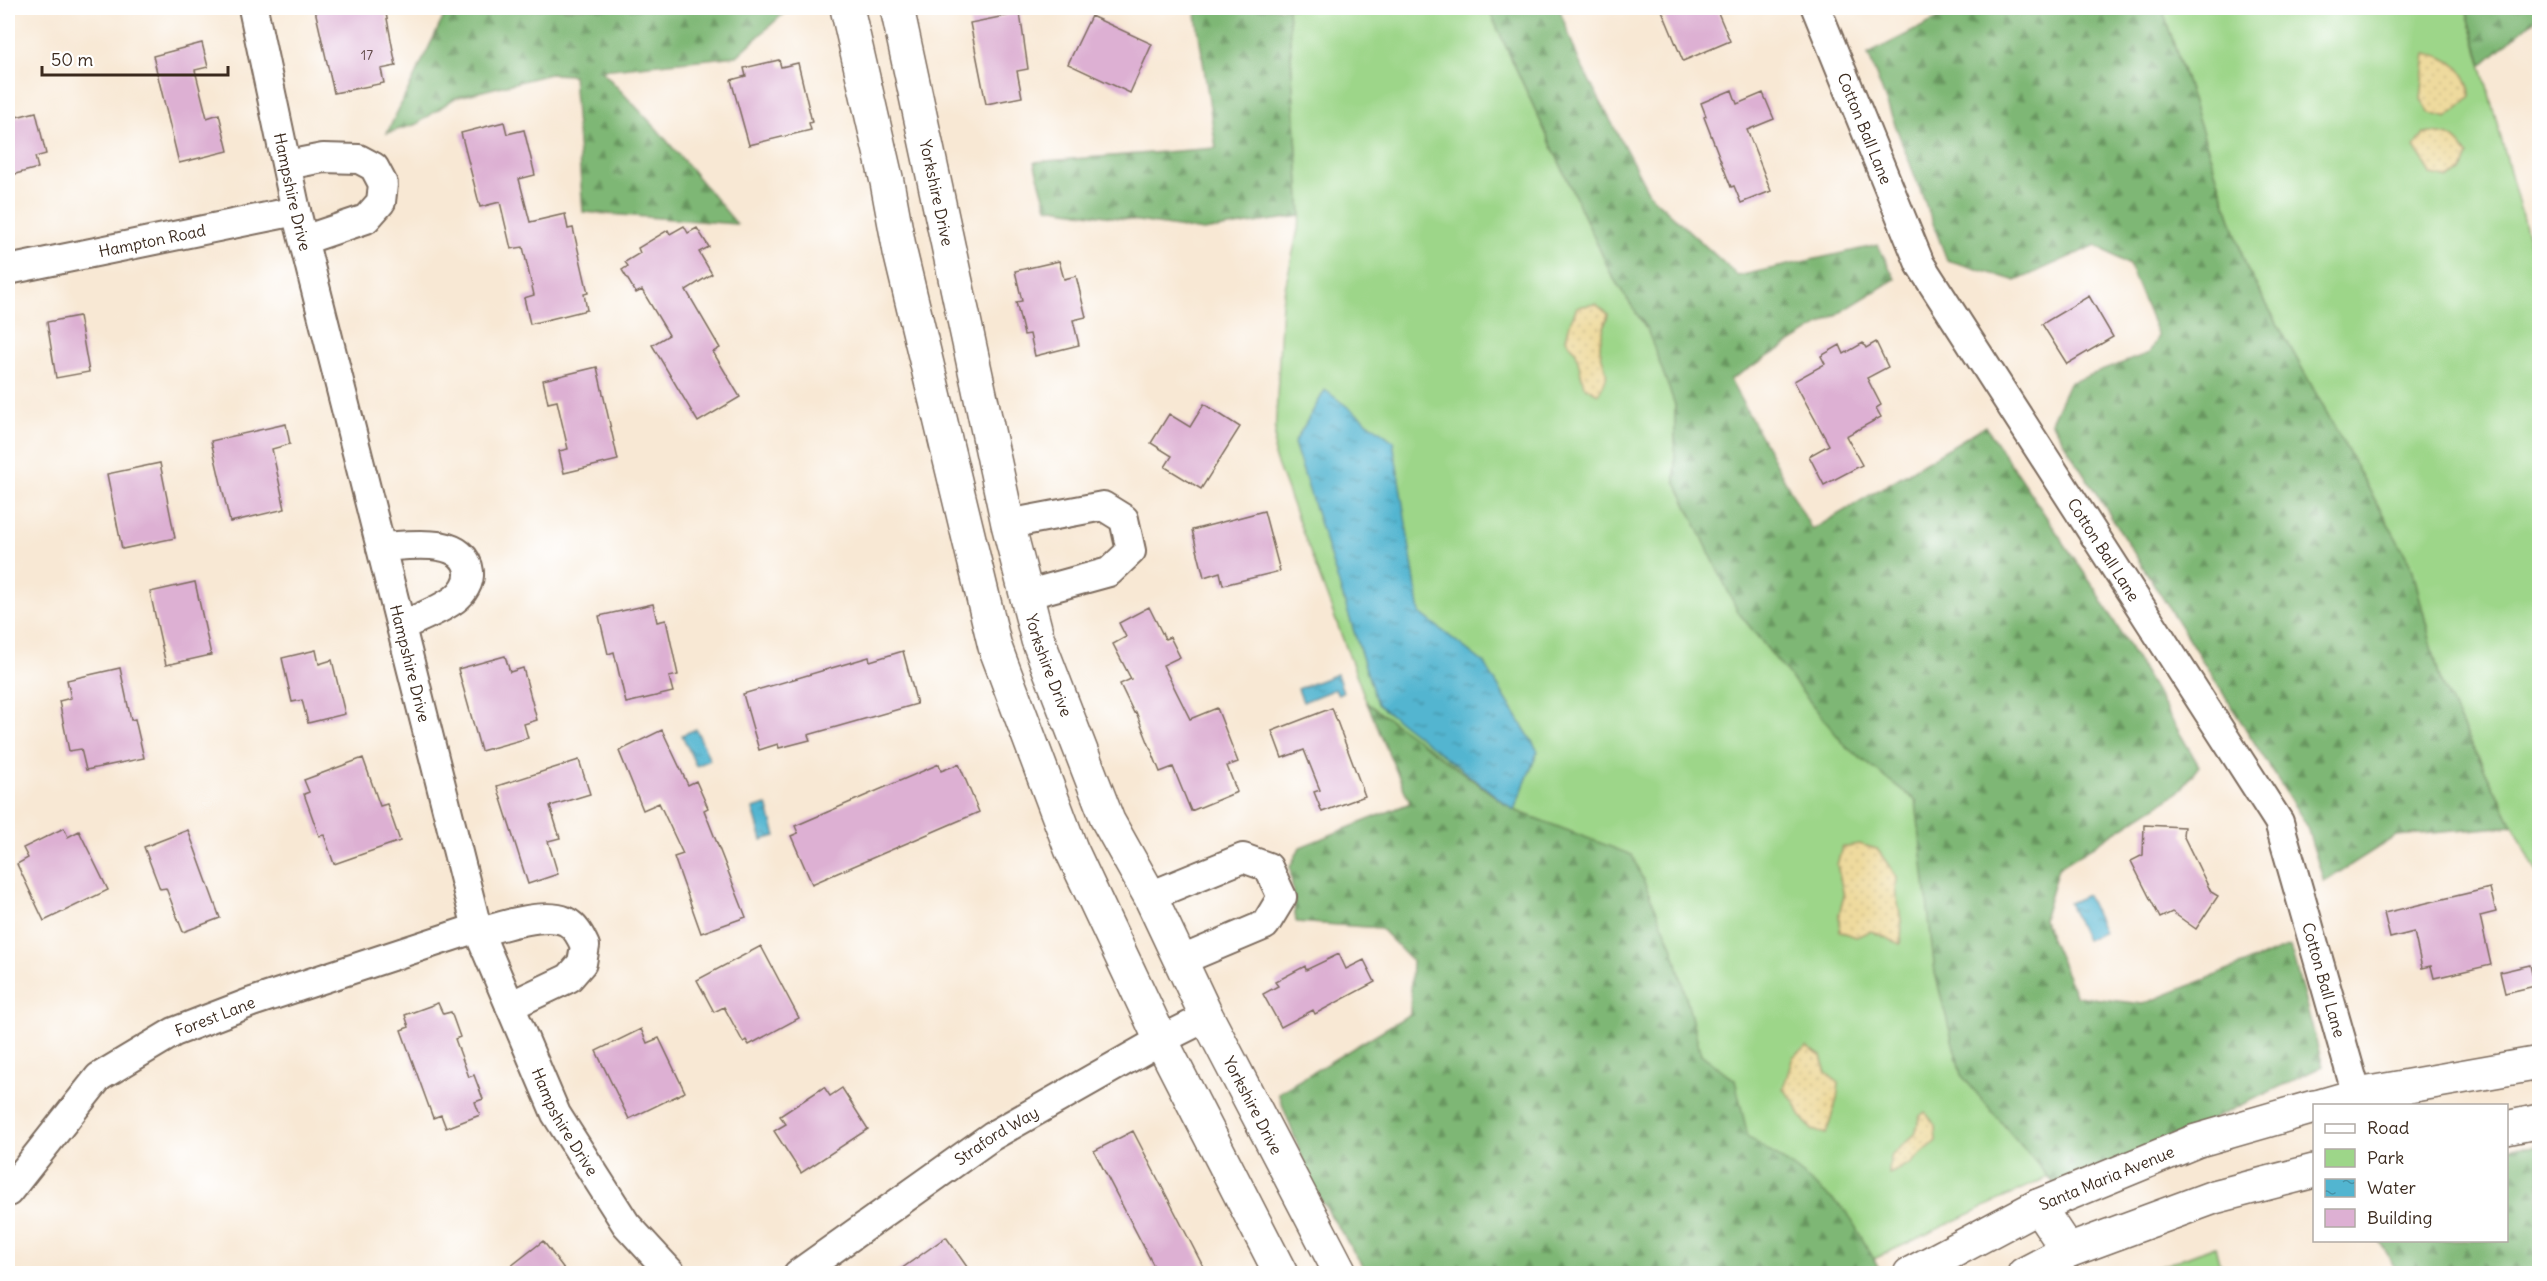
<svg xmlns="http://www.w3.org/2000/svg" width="2547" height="1281" font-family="Delius,sans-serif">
<defs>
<pattern id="forest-firs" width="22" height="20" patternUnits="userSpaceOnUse" patternTransform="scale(1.5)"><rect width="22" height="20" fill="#7eb775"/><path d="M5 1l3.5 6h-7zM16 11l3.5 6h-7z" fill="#68955f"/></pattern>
<pattern id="sand-dots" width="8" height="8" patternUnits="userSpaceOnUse" patternTransform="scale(1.5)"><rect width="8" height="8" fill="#eeda9e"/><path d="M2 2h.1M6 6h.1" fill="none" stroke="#cdbb88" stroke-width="1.8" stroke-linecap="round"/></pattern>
<pattern id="water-ripples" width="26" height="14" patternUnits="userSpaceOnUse" patternTransform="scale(1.5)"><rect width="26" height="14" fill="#52b5d0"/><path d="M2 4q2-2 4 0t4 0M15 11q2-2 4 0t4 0" fill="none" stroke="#4593a8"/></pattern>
</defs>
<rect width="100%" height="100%" fill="#fff"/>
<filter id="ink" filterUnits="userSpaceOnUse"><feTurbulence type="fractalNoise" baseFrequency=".0167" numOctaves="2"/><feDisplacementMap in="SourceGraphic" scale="12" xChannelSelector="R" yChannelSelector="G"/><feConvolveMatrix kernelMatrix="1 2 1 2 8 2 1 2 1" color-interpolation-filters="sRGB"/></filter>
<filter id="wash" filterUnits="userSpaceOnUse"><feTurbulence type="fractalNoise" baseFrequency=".008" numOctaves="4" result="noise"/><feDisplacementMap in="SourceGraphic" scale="24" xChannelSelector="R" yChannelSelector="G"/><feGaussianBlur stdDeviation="1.35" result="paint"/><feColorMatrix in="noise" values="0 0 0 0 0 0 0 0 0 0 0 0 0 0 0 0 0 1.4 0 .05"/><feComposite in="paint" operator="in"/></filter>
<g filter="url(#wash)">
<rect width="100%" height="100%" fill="#f8e8d4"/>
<path fill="#9dd689" stroke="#6c8054" stroke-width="1.5" d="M1288 8H1488L1612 276 1658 346 1675 405V481L1940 819 2076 1164 1844 1273H1835L1367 703 1274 456 1282 302 1301 216Z
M2162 8H2466L2539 279V877L2441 683 2412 567 2247 269Z
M2215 1246 2222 1273H2143Z"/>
<path fill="url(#forest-firs)" stroke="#5c704a" stroke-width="1.5" d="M448 8H783L784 13 737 56 601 70 657 129 737 224 583 212 573 75 550 74 455 98 417 124 387 133Z
M1195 8H1288L1301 216 1203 231 1047 207 1034 162 1216 148Z
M1488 8H1559L1579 61 1650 195 1738 276 1878 245 1895 279 1730 380 1812 530 1985 426 2095 589 2199 766 2179 792 2058 868 2043 920 2076 996 2143 1004 2290 946 2323 1066 2061 1192 1961 1075 1935 973 1916 801 1846 747 1738 612 1675 481V405L1647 329 1612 276Z
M1958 8H2162L2247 269 2412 567 2441 683 2513 826 2396 836 2324 882 2306 824 2051 422 2069 383 2149 353 2158 336 2129 265 2096 245 2016 281 1947 260 1868 54Z
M2466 8H2539V16L2482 65Z
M1367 703 1514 810 1632 855 1673 948 1701 1054 1735 1080 1748 1137 1797 1170 1847 1212 1880 1270 1873 1274 1367 1273 1314 1189 1278 1093 1410 1014 1412 961 1380 928 1296 922 1290 867 1300 847 1410 803Z
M2539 1146V1273H2398L2379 1241 2506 1240 2507 1148Z"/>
<path fill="url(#sand-dots)" stroke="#94825e" stroke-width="1.5" d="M2426 53C2453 57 2466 70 2471 96L2447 118 2430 113 2421 99Z
M2424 133C2448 133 2455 135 2468 155L2462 172 2448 179 2432 175 2415 147Z
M1596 304 1608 314C1606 324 1599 338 1600 348 1603 371 1614 370 1598 394L1584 386 1576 352 1566 339 1570 323 1577 307Z
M1859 844 1877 849 1897 877C1893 904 1906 916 1900 944L1871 931 1856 937 1840 931 1839 914 1844 896 1837 865 1842 847Z
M1807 1047 1821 1056 1826 1073 1839 1083 1837 1099 1826 1134 1812 1130 1801 1117 1794 1101 1783 1089 1793 1057Z
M1925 1112 1935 1125 1936 1141 1910 1164 1889 1174 1890 1157 1915 1134 1920 1116Z"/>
<path fill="url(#water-ripples)" stroke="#467077" stroke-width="1.5" d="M1325 390 1393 441 1420 613 1484 663 1538 751 1514 810 1377 704 1294 443Z
M1337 674 1343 692 1338 694 1335 689 1303 702 1298 689Z
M696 729 710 760 696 766 682 735Z
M767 805 776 836 762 840 753 809Z
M2087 895 2104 932 2086 940 2069 903Z"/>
<g id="blocks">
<path fill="#ddb0d3" d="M328 8H385L396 66 381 69 384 83 334 93 315 10Z
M1661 8H1716L1730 41 1683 61Z
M1020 13 1028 69 1017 71 1022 97 986 104 970 23Z
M1091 16 1152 44 1130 93 1068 64Z
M202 43 208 67 195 70 207 118 219 114 228 151 179 163 153 56Z
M779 60 781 67 798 63 812 122 809 123 811 130 749 145 731 80 746 76 744 68Z
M1732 90 1737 104 1763 93 1774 119 1747 130 1771 191 1741 203 1734 186 1731 187 1704 117 1706 116 1701 103Z
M36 112 46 154 35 157 38 168 8 176V119Z
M504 122 507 134 524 130 535 175 519 179 530 222 565 214 568 229 573 228 588 293 584 294 587 310 530 324 524 298 534 295 523 247 511 249 500 202 480 207 461 133Z
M684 226 688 233 697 228 709 247 699 252 712 274 686 290 720 348 713 352 740 397 698 422 652 345 669 335 642 290 636 293 622 270 628 266 625 262 640 253 638 248 668 230 670 234Z
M1059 261 1064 279 1076 276 1086 317 1073 320 1079 345 1035 356 1030 334 1024 335 1016 302 1022 301 1015 271Z
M2089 296 2113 337 2067 364 2042 324Z
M79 316 89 372 56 378 47 322Z
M1876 342 1888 367 1867 378 1881 405 1876 408 1881 417 1846 436 1862 465 1824 485 1809 456 1829 445 1794 381 1825 364 1821 356 1840 345 1844 354 1863 343 1866 348Z
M597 367 618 460 564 473 559 451 568 449 557 401 548 403 543 380Z
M1204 404 1240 427 1201 489 1165 467 1172 456 1151 443 1169 414 1190 427Z
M286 424 290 444 272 449 285 509 230 522 211 441Z
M160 463 175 538 122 549 107 474Z
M1264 511 1280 571 1223 585 1220 572 1204 577 1192 530Z
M195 582 211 655 166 665 150 592Z
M653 604 657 622 666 620 678 675 669 677 673 692 626 703 614 652 608 654 599 616Z
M1149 607 1165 639 1170 637 1180 657 1163 665 1190 719 1217 708 1238 762 1227 766 1237 792 1191 811 1173 767 1160 772 1136 712 1134 713 1120 684 1131 679 1113 644 1126 637 1119 623Z
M316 650 319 664 332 660 345 714 308 723 302 700 292 702 282 658Z
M903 651 917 704 808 735 810 740 779 748 778 744 759 750 743 694 869 657 870 661Z
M505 656 510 672 523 668 537 720 524 724 528 738 481 751 458 669Z
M120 668 131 720 135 719 144 758 86 770 81 749 69 751 59 701 71 698 67 680Z
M1332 708 1365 796 1322 812 1314 792 1320 790 1304 750 1282 758 1272 731Z
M662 730 688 785 696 781 708 808 704 810 746 917 701 933 674 857 683 854 659 803 643 810 619 751Z
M363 758 380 806 387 804 400 841 334 864 324 835 319 836 304 794 309 792 304 780Z
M579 760 590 794 550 806 560 838 548 841 558 874 528 884 497 786Z
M939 764 941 771 959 764 979 812 812 884 791 836 798 833 795 826Z
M2144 825 2184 827 2183 835 2211 892 2218 896 2196 929 2172 912 2160 918 2131 861 2143 855Z
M64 828 68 837 79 831 108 890 44 921 17 864 28 858 23 848Z
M188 830 220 918 183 932 166 888 160 889 144 847Z
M2490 888 2496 912 2480 916 2491 965 2434 978 2431 966 2422 968 2414 932 2390 938 2384 913Z
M761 946 799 1018 749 1045 746 1040 743 1042 724 1007 714 1012 697 980Z
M1339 954 1346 969 1364 960 1375 982 1315 1014 1313 1010 1281 1027 1263 994 1278 986 1275 982 1305 966 1306 970Z
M2530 965 2535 986 2505 993 2500 972Z
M438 1003 443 1014 451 1012 460 1037 455 1039 469 1077 474 1075 483 1099 475 1102 480 1115 446 1128 441 1115 433 1118 401 1030 409 1027 405 1015Z
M641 1029 647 1043 659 1038 685 1092 629 1119 596 1051Z
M824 1087 830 1096 842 1088 868 1129 801 1173 774 1131 786 1124 780 1116Z
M1133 1131 1207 1274H1158L1094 1151Z
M946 1237 972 1274H894Z
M543 1241 568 1274H501Z"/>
</g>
</g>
<g filter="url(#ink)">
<use href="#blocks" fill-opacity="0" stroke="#7d6c5e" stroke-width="1.5"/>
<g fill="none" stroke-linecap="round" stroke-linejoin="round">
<g stroke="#7d6c5e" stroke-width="32">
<g id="street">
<path id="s1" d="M253 8 296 211 477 928 556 1114 626 1224 672 1274"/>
<path id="s2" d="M1816 8 1920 264 2279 822 2360 1106"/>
<path d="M287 165 323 158 359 159 374 167 383 184 381 202 366 219 304 240"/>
<path id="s3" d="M8 270 296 211"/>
<path d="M1008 524 1103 506 1124 519 1131 551 1109 572 1025 595"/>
<path d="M381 547C406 546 465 535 469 572 470 582 463 593 455 599 439 611 418 618 401 626"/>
<path d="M1150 896 1243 858 1268 867 1282 897 1265 925 1182 960"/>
<path d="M478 933C500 926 544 912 565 921 575 925 581 937 585 946L582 963 569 978 510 1006"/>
<path id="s4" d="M8 1192 99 1077 174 1032 252 1002 477 928"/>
<path id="s5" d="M798 1274 992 1136 1161 1040 1207 1017"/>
</g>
</g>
<g stroke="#7d6c5e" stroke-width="36">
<g id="secondary">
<path d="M847 8 887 182 900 252 995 647 1071 849 1161 1040 1281 1274"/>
<path id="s6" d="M897 8 1008 524 1038 640 1108 821 1150 896 1207 1017 1341 1274"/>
<path d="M2320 1106 2358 1095 2540 1063"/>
<path d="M2506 1128 2540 1121"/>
<path d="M2038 1206 2068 1251"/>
<path id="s7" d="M1910 1274 2038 1206 2196 1141 2314 1107"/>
<path d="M2024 1274 2068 1251 2214 1197 2314 1171"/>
</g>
</g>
<use href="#street" stroke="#fff" stroke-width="28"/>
<use href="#secondary" stroke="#fff" stroke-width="33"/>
</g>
</g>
<g text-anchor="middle" stroke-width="6" stroke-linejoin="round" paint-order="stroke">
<g font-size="14" fill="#644c4b">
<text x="367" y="60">17</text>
</g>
<g font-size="16" fill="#3b2a1e" stroke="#fff">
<text dy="6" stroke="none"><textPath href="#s2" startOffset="130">Cotton Ball Lane</textPath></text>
<text dy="6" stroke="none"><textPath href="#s1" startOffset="188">Hampshire Drive</textPath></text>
<text dy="6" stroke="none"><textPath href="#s6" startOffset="189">Yorkshire Drive</textPath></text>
<text dy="6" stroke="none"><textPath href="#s3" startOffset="147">Hampton Road</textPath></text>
<text dy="6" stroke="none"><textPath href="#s2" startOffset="616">Cotton Ball Lane</textPath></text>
<text dy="6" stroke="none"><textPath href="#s1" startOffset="674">Hampshire Drive</textPath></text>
<text dy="6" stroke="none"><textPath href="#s6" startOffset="675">Yorkshire Drive</textPath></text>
<text dy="6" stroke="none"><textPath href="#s2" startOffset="1104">Cotton Ball Lane</textPath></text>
<text dy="6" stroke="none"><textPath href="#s4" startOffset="278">Forest Lane</textPath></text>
<text dy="6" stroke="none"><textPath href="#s6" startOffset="1161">Yorkshire Drive</textPath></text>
<text dy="6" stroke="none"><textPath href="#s1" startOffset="1160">Hampshire Drive</textPath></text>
<text dy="6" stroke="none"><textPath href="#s5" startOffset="242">Straford Way</textPath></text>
<text dy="6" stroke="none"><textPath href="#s7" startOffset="219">Santa Maria Avenue</textPath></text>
</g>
</g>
<rect width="2547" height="1281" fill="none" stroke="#fff" stroke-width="30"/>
<rect x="2313" y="1104" width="195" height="138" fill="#ffffff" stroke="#b1aaa5" stroke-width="1.5"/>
<rect x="2325" y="1124" width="30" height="9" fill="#ffffff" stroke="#b1aaa5" stroke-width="1.5"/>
<text x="2367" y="1134" font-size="18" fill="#3b2a1e">Road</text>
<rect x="2325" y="1149" width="30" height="18" fill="#9dd689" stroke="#b1aaa5" stroke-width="1.5"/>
<text x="2367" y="1164" font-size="18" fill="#3b2a1e">Park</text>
<rect x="2325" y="1179" width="30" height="18" fill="url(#water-ripples)" stroke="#b1aaa5" stroke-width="1.5"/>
<text x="2367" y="1194" font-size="18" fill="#3b2a1e">Water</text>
<rect x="2325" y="1209" width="30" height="18" fill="#ddb0d3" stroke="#b1aaa5" stroke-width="1.5"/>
<text x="2367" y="1224" font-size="18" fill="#3b2a1e">Building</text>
<path d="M42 66v9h186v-9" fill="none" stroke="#3b2a1e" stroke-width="3"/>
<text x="51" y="66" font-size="18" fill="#3b2a1e" stroke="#ffffff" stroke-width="4.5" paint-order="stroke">50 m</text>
</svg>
